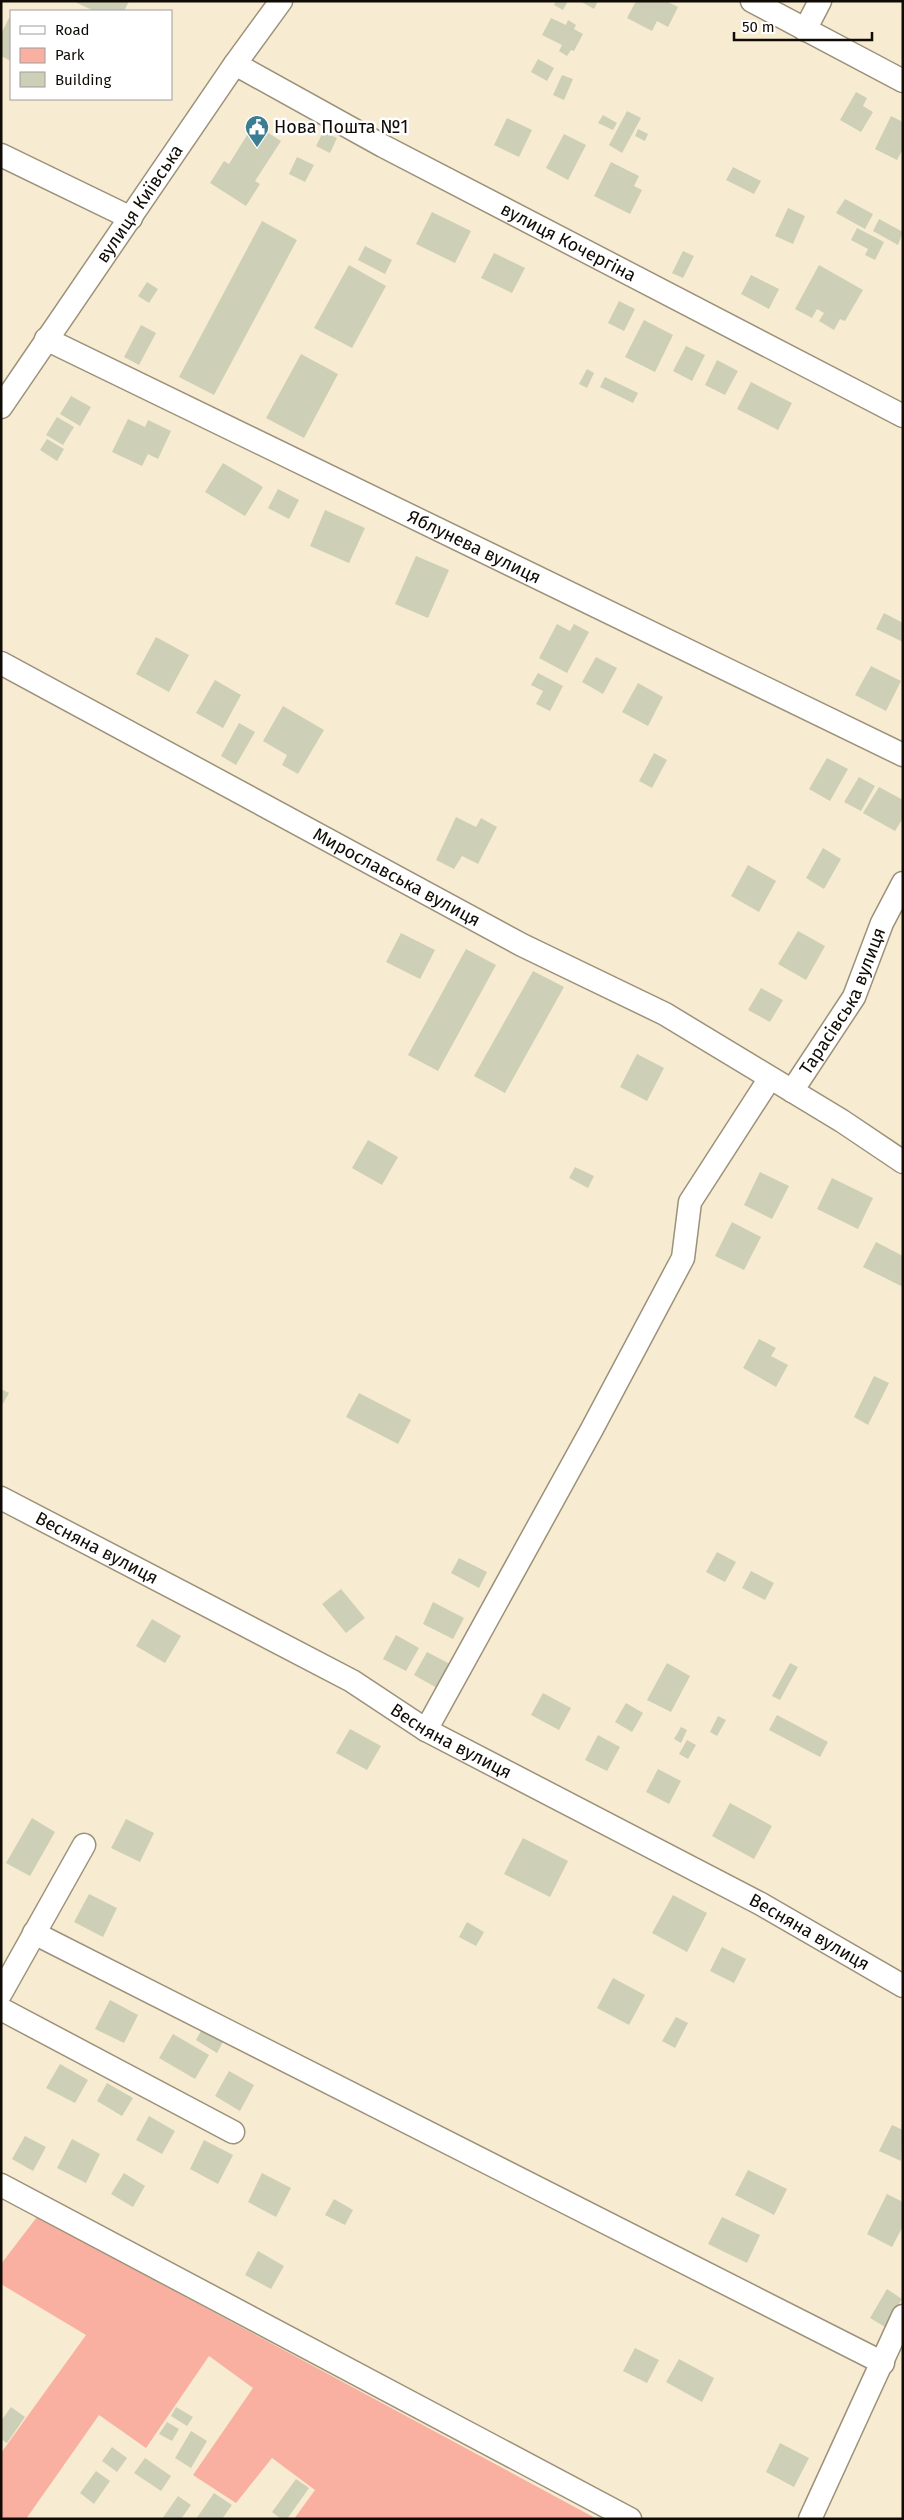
<svg xmlns="http://www.w3.org/2000/svg" width="904" height="2520" font-family="'Fira Sans',sans-serif">
<rect width="100%" height="100%" fill="#f7ebd1"/>
<path fill="#f9b0a1" d="M37 2217 597 2519H294L315 2490 272 2458 236 2503 193 2475 253 2388 209 2356 146 2448 99 2415 26 2519H1V2453L86 2335 1 2284V2264Z"/>
<path fill="#cdd0b6" d="M73 1H129L124 11H94Z
M556 1H568L563 10 554 5Z
M580 1H598L594 9Z
M636 1H666L678 7 668 27 657 21 652 31 627 18Z
M9 18 11 19V61L1 56V34Z
M551 18 566 25 568 20 576 25 574 29 583 34 574 51 571 50 567 56 559 51 562 45 542 35Z
M538 59 554 68 547 81 531 72Z
M562 75 573 79 564 100 553 95Z
M856 92 867 98 863 106 873 112 861 132 840 120Z
M627 111 641 118 622 153 609 145Z
M603 115 617 123 613 130 598 123Z
M891 116 903 122V149L897 160 875 149Z
M507 118 532 130 519 157 494 145Z
M254 124 281 141 255 181 260 184 246 206 210 183 224 161 229 164Z
M638 129 648 134 645 141 635 136Z
M323 132 337 138 330 153 316 146Z
M564 134 586 145 568 180 546 168Z
M297 157 314 165 305 182 289 174Z
M611 162 639 176 634 186 642 190 630 214 594 196Z
M733 167 761 181 754 194 726 180Z
M845 199 873 214 865 229 836 213Z
M788 208 805 216 793 244 775 236Z
M432 212 471 231 455 263 416 244Z
M879 219 903 232 898 245 873 231Z
M262 221 297 240 214 395 179 377Z
M857 228 884 242 875 260 865 255 868 249 851 240Z
M365 246 392 260 385 274 358 260Z
M683 251 694 256 683 278 672 273Z
M494 253 525 268 512 293 481 278Z
M349 265 386 286 352 348 314 328Z
M819 265 863 290 845 321 840 319 834 330 819 321 824 313 817 309 812 318 795 309Z
M751 275 779 289 769 309 741 294Z
M147 282 158 289 149 303 138 296Z
M619 301 635 309 624 331 608 323Z
M644 320 673 335 655 372 625 357Z
M141 325 156 333 139 365 124 357Z
M686 346 705 355 692 381 673 371Z
M301 354 338 374 304 438 266 418Z
M717 360 738 371 725 395 705 385Z
M587 369 594 373 587 388 579 384Z
M605 377 638 393 633 403 600 387Z
M751 382 792 403 778 430 737 409Z
M71 396 91 407 80 426 60 414Z
M57 417 74 427 63 445 46 435Z
M128 419 145 427 148 420 171 431 158 459 148 454 142 466 112 452Z
M47 439 64 449 57 461 40 450Z
M223 463 263 487 245 516 205 492Z
M278 489 299 500 289 519 268 508Z
M325 510 365 528 349 563 310 546Z
M416 556 449 570 428 618 395 604Z
M884 613 903 623V642L876 629Z
M557 624 570 631 574 624 589 632 567 673 539 658Z
M156 637 189 655 169 692 136 674Z
M596 657 617 668 603 694 582 682Z
M871 666 901 681 886 711 855 695Z
M538 673 563 686 550 711 536 704 543 691 531 685Z
M215 680 241 695 223 728 196 713Z
M638 683 663 697 648 726 622 712Z
M283 706 324 730 298 774 282 765 287 755 263 741Z
M239 723 255 732 236 765 221 756Z
M654 753 667 760 652 788 639 781Z
M827 758 848 769 830 801 809 789Z
M859 777 875 786 861 811 844 802Z
M879 787 903 800V818L895 831 863 813Z
M456 817 476 827 481 818 497 827 478 864 462 856 454 869 436 860Z
M823 848 841 859 824 889 806 878Z
M748 865 776 881 759 912 731 896Z
M798 931 825 946 806 980 778 964Z
M401 933 435 950 420 979 386 962Z
M466 949 496 965 438 1071 408 1055Z
M533 971 564 987 505 1093 474 1076Z
M761 988 783 1000 770 1022 748 1010Z
M637 1054 664 1068 647 1101 620 1087Z
M368 1140 398 1157 382 1185 352 1168Z
M575 1167 594 1176 588 1188 569 1178Z
M760 1172 789 1186 772 1219 744 1205Z
M832 1178 873 1198 858 1229 817 1209Z
M732 1222 761 1237 744 1270 715 1256Z
M876 1242 903 1256V1287L863 1267Z
M759 1339 776 1348 771 1356 788 1365 776 1387 743 1368Z
M874 1376 889 1383 868 1425 854 1417Z
M1 1389 9 1393 1 1407Z
M359 1393 411 1420 398 1444 346 1417Z
M717 1552 736 1562 725 1582 706 1572Z
M459 1558 487 1572 479 1588 451 1573Z
M751 1571 774 1583 765 1600 742 1588Z
M341 1589 365 1618 346 1633 322 1604Z
M433 1602 464 1618 453 1639 423 1624Z
M152 1619 181 1636 165 1663 136 1646Z
M396 1635 419 1648 406 1671 383 1659Z
M427 1652 450 1664 437 1688 414 1675Z
M667 1663 690 1676 671 1712 647 1700Z
M790 1663 798 1667 780 1700 772 1696Z
M543 1693 571 1708 559 1730 531 1715Z
M626 1703 643 1713 632 1732 615 1722Z
M777 1715 828 1742 820 1757 769 1730Z
M718 1716 726 1720 717 1736 710 1732Z
M681 1727 687 1730 681 1743 674 1739Z
M350 1729 381 1746 367 1770 336 1753Z
M598 1735 620 1747 607 1771 585 1760Z
M687 1740 696 1745 688 1759 679 1754Z
M658 1769 681 1781 669 1804 646 1792Z
M730 1803 772 1826 754 1859 712 1836Z
M32 1818 55 1832 30 1876 6 1863Z
M126 1819 154 1833 140 1862 111 1848Z
M523 1838 568 1861 550 1897 504 1874Z
M89 1894 117 1908 103 1937 74 1922Z
M673 1895 707 1913 687 1952 652 1933Z
M467 1922 484 1932 476 1946 459 1937Z
M722 1947 746 1959 734 1983 710 1971Z
M613 1978 645 1995 629 2025 597 2008Z
M110 2000 138 2015 124 2043 95 2029Z
M676 2017 688 2023 675 2048 662 2041Z
M203 2027 224 2040 217 2053 196 2040Z
M173 2034 209 2055 195 2079 159 2058Z
M60 2064 88 2080 75 2103 46 2088Z
M229 2071 254 2085 240 2111 215 2096Z
M107 2083 133 2098 122 2116 97 2101Z
M149 2116 175 2131 162 2154 136 2140Z
M892 2125 903 2130 901 2161 879 2151Z
M25 2136 46 2147 33 2171 12 2159Z
M72 2139 100 2154 86 2183 57 2168Z
M204 2140 233 2155 218 2184 190 2169Z
M748 2170 787 2189 774 2215 735 2195Z
M124 2173 145 2186 133 2207 111 2194Z
M262 2173 291 2188 276 2217 248 2202Z
M887 2194 903 2202V2226L892 2247 867 2234Z
M334 2199 353 2210 345 2225 325 2215Z
M722 2217 760 2235 747 2263 708 2244Z
M258 2251 284 2266 271 2289 245 2275Z
M887 2289 902 2299 885 2327 870 2318Z
M635 2348 659 2360 647 2383 623 2371Z
M679 2359 714 2378 702 2402 666 2382Z
M11 2407 25 2417 7 2443 1 2439V2421Z
M176 2407 193 2417 187 2426 171 2416Z
M167 2422 179 2429 172 2441 159 2434Z
M191 2431 207 2441 191 2468 175 2458Z
M780 2443 809 2458 794 2487 766 2472Z
M112 2447 127 2458 117 2472 102 2461Z
M145 2458 171 2476 161 2491 134 2473Z
M96 2471 110 2481 94 2504 80 2493Z
M296 2479 309 2488 287 2519H281L272 2512Z
M214 2493 232 2505 222 2519H196Z
M178 2496 191 2505 181 2519H162Z"/>
<g fill="none" stroke-linecap="round" stroke-linejoin="round">
<g stroke="#9c9179" stroke-width="25">
<g id="minor">
<path d="M752 1 903 81"/>
<path d="M805 30 820 1"/>
<path id="s1" d="M235 64 383 146 903 416"/>
<path d="M1 155 131 218"/>
<path id="s2" d="M46 339 903 755"/>
<path id="s3" d="M1 407 235 64 281 1"/>
<path id="s4" d="M1 663 522 945 665 1014 842 1121 903 1162"/>
<path id="s5" d="M792 1091 854 997 882 923 903 883"/>
<path id="s6" d="M1 1498 352 1681 426 1730 761 1904 903 1986"/>
<path d="M426 1730 592 1429 683 1258 690 1202 770 1078"/>
<path d="M34 1933 883 2363"/>
<path d="M1 1993 84 1845"/>
<path d="M1 2009 233 2132"/>
<path d="M1 2185 630 2519"/>
<path d="M810 2519 903 2316"/>
</g>
</g>
<use href="#minor" stroke="#fff" stroke-width="22"/>
</g>
<defs>
<g id="civic-pin" transform="scale(1.25)"><path d="M0 17L-7.5 6A9.5 9.5 0 1 1 7.5 6Z" fill="#3d7d91" stroke="#fff"/><path d="M-.6-6.5H3V-4.5H.6V-3L4-1V1h2V6H-6V1h2V-1L-.6-3ZM-1.2 2.5V6h2.4V2.5Z" fill="#fff"/></g>
</defs>
<g fill-rule="evenodd">
<use href="#civic-pin" x="257" y="127"/>
</g>
<g text-anchor="middle" stroke-width="5" stroke-linejoin="round" paint-order="stroke">
<g font-size="18" fill="#100c05" stroke="#fff" text-anchor="start">
<text x="274" y="133">Нова Пошта №1</text>
</g>
<g font-size="18" fill="#100c05" stroke="#fff">
<text dy="6" stroke="none"><textPath href="#s3" startOffset="246">вулиця Київська</textPath></text>
<text dy="6" stroke="none"><textPath href="#s1" startOffset="378">вулиця Кочергіна</textPath></text>
<text dy="6" stroke="none"><textPath href="#s2" startOffset="476">Яблунева вулиця</textPath></text>
<text dy="6" stroke="none"><textPath href="#s4" startOffset="450">Мирославська вулиця</textPath></text>
<text dy="6" stroke="none"><textPath href="#s5" startOffset="104">Тарасівська вулиця</textPath></text>
<text dy="6" stroke="none"><textPath href="#s6" startOffset="108">Весняна вулиця</textPath></text>
<text dy="6" stroke="none"><textPath href="#s6" startOffset="512">Весняна вулиця</textPath></text>
<text dy="6" stroke="none"><textPath href="#s6" startOffset="918">Весняна вулиця</textPath></text>
</g>
</g>
<rect width="904" height="2520" fill="none" stroke="#100c05" stroke-width="5"/>
<rect x="10" y="10" width="162" height="90" fill="#ffffff" stroke="#9f9e9b"/>
<rect x="20" y="26" width="25" height="8" fill="#ffffff" stroke="#9f9e9b"/>
<text x="55" y="35" font-size="15" fill="#100c05">Road</text>
<rect x="20" y="48" width="25" height="15" fill="#f9b0a1" stroke="#9f9e9b"/>
<text x="55" y="60" font-size="15" fill="#100c05">Park</text>
<rect x="20" y="72" width="25" height="15" fill="#cdd0b6" stroke="#9f9e9b"/>
<text x="55" y="85" font-size="15" fill="#100c05">Building</text>
<path d="M734 32v8h138v-8" fill="none" stroke="#100c05" stroke-width="2.5"/>
<text x="742" y="32" font-size="15" fill="#100c05" stroke="#ffffff" stroke-width="4" paint-order="stroke">50 m</text>
</svg>
